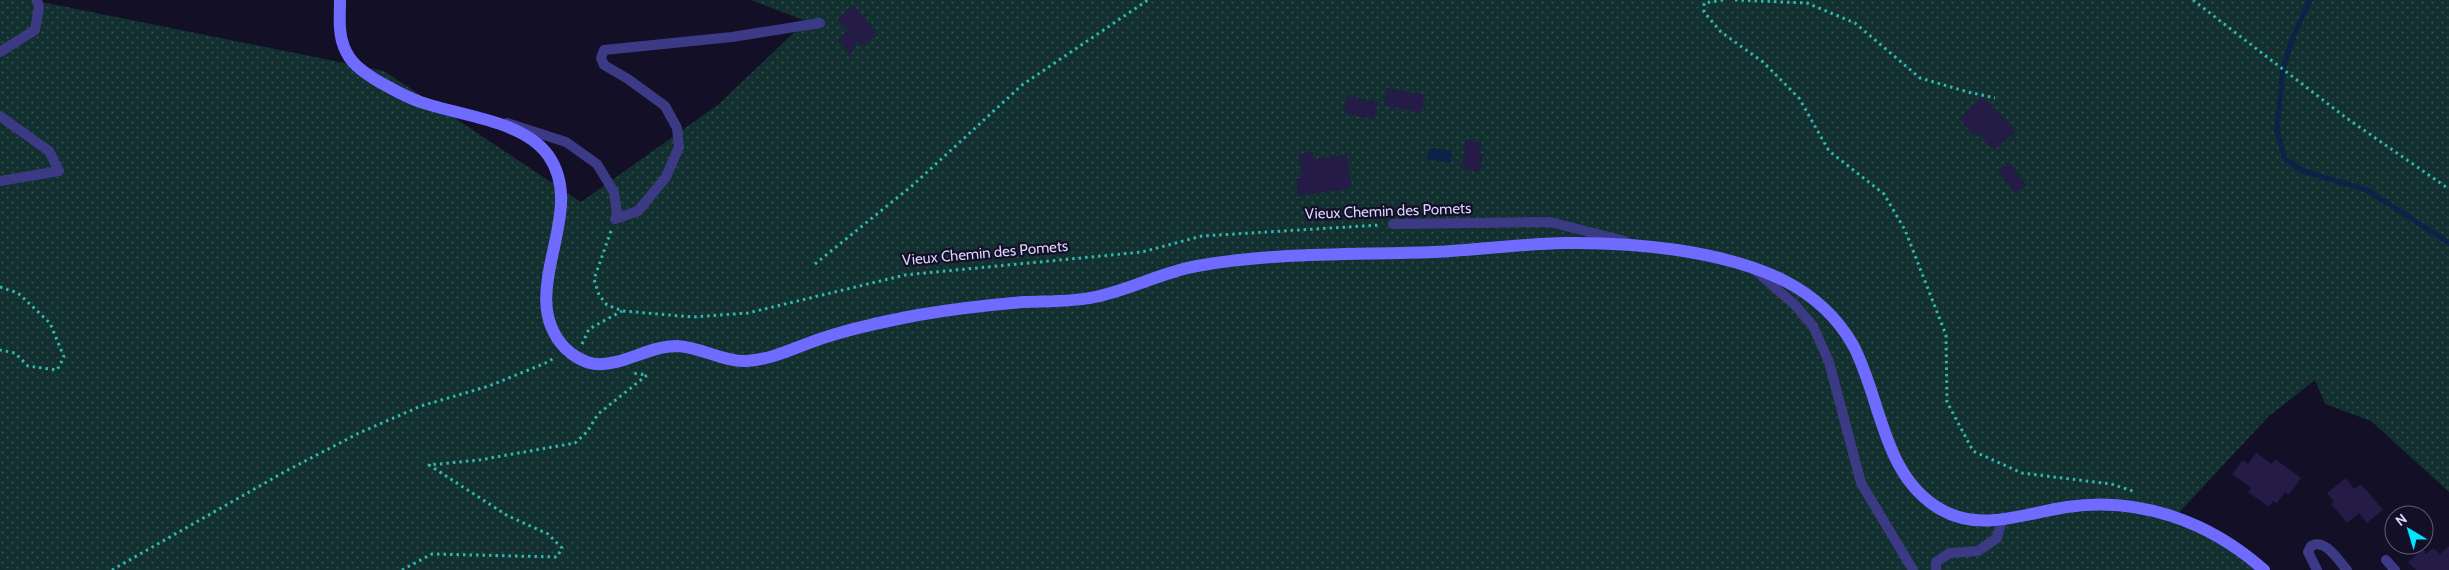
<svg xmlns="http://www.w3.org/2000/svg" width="2449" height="570" font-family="Cabin,sans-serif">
<defs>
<pattern id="grass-dots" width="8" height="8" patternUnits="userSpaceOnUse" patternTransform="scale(1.25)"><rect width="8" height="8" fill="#12302f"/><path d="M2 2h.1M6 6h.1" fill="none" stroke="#344d4e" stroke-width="1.8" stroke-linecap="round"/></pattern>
</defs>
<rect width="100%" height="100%" fill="#130f26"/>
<path fill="url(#grass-dots)" d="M0 0H32L384 71 581 202 719 104 806 21 751 0H2449V492L2371 421 2325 404 2315 380 2269 416 2172 520 2214 538 2255 570H0Z"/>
<path fill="#0c2248" d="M1433 148 1452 151 1450 163 1427 159 1429 151Z"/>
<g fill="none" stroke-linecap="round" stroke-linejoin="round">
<path stroke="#0c2248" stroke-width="5" d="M2310 0 2293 37 2283 68 2277 131 2285 159 2303 171 2367 190 2449 243"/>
</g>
<path fill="#241b47" d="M854 6 863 17 868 12 865 20 877 34 862 47 857 41 850 56 838 40 848 31 838 19Z
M1387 88 1425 95 1421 113 1384 105Z
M1347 96 1378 102 1374 119 1344 113Z
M1982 96 2016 131 1994 150 1978 133 1974 136 1960 119Z
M1466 140 1481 143 1479 153 1483 154 1480 172 1461 168Z
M1313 152 1314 159 1347 155 1351 188 1298 196 1296 179 1302 178 1298 154Z
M2009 162 2026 185 2014 193 1998 170Z
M2256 453 2272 464 2275 459 2301 478 2289 495 2285 492 2277 503 2273 501 2269 507 2248 492 2251 488 2232 474 2243 460 2248 464Z
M2346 478 2354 489 2361 484 2383 510 2367 523 2359 513 2347 523 2331 504 2334 502 2327 493Z
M2449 546V570H2416L2408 562 2423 549 2426 554 2433 548 2440 554Z"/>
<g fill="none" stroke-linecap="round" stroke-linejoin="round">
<path stroke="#2fb8b0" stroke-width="3" stroke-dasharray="2.5 4" stroke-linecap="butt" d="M1723 0 1704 3V12L1721 32 1763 62 1799 98 1829 151 1884 194 1905 230 1946 335 1947 402 1973 451 2022 473 2111 484 2136 492
M1735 0 1807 3 1855 23 1920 78 1968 92 1995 98
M2193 0 2345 117 2449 189
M611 231 594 279 599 295 607 305 623 311 693 317 748 313 905 275 1142 252 1202 236 1380 225
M815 264 913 185 1022 85 1148 0
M0 287 18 293 50 323 64 357 57 370 28 366 15 353 0 350
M582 344 589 329 622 311
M112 570 286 471 359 433 421 406 489 386 548 362 555 357
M402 570 432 554 557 557 562 548 548 534 508 516 429 465 479 460 575 443 587 432 598 414 647 375 632 373"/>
<path stroke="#3d3a85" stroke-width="10" d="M0 52 35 30 39 7 37 0
M0 116 49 151 59 171 0 181
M507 123 566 142 597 164 614 192 617 213 615 219
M615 219 638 211 666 177 679 147 677 128 665 106 628 79 604 65 601 58 604 50 732 37 820 23
M1393 224 1550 222 1625 241
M1755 270 1795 305 1813 326 1829 362 1861 483 1913 570
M2386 560 2395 570
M1936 570V562L1950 553 1978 551 1997 538 2002 520
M2317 570 2308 552 2311 546C2325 538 2338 560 2347 570"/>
<path stroke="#6f6bff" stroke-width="12" d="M340 0C340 16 338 32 344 47 350 63 362 71 376 80 390 88 404 96 418 101 457 116 522 119 548 155 590 214 513 293 565 348 573 356 585 363 596 364 622 366 649 346 677 346 701 347 723 362 746 361 773 360 800 345 826 337 856 327 887 321 918 315 953 309 988 305 1024 302 1048 301 1072 302 1095 297 1130 290 1162 272 1197 266 1275 252 1355 255 1434 252 1477 250 1521 244 1564 243 1633 242 1723 250 1785 281 1814 296 1837 317 1853 345 1882 400 1882 475 1940 509 1981 533 2025 513 2067 507 2140 496 2210 522 2264 570"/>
</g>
<g text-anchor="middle" stroke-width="4.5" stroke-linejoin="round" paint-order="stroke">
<g font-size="15" fill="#d9d4ff" stroke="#130f26">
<text transform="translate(1388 211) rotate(-2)" y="5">Vieux Chemin des Pomets</text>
<text transform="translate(985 253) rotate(-5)" y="5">Vieux Chemin des Pomets</text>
</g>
</g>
<g transform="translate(2409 530) rotate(322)"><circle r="24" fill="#130f26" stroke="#625e7d"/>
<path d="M0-4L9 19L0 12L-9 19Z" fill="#00e5ff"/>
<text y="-8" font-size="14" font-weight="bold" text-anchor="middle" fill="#d9d4ff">N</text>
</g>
</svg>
